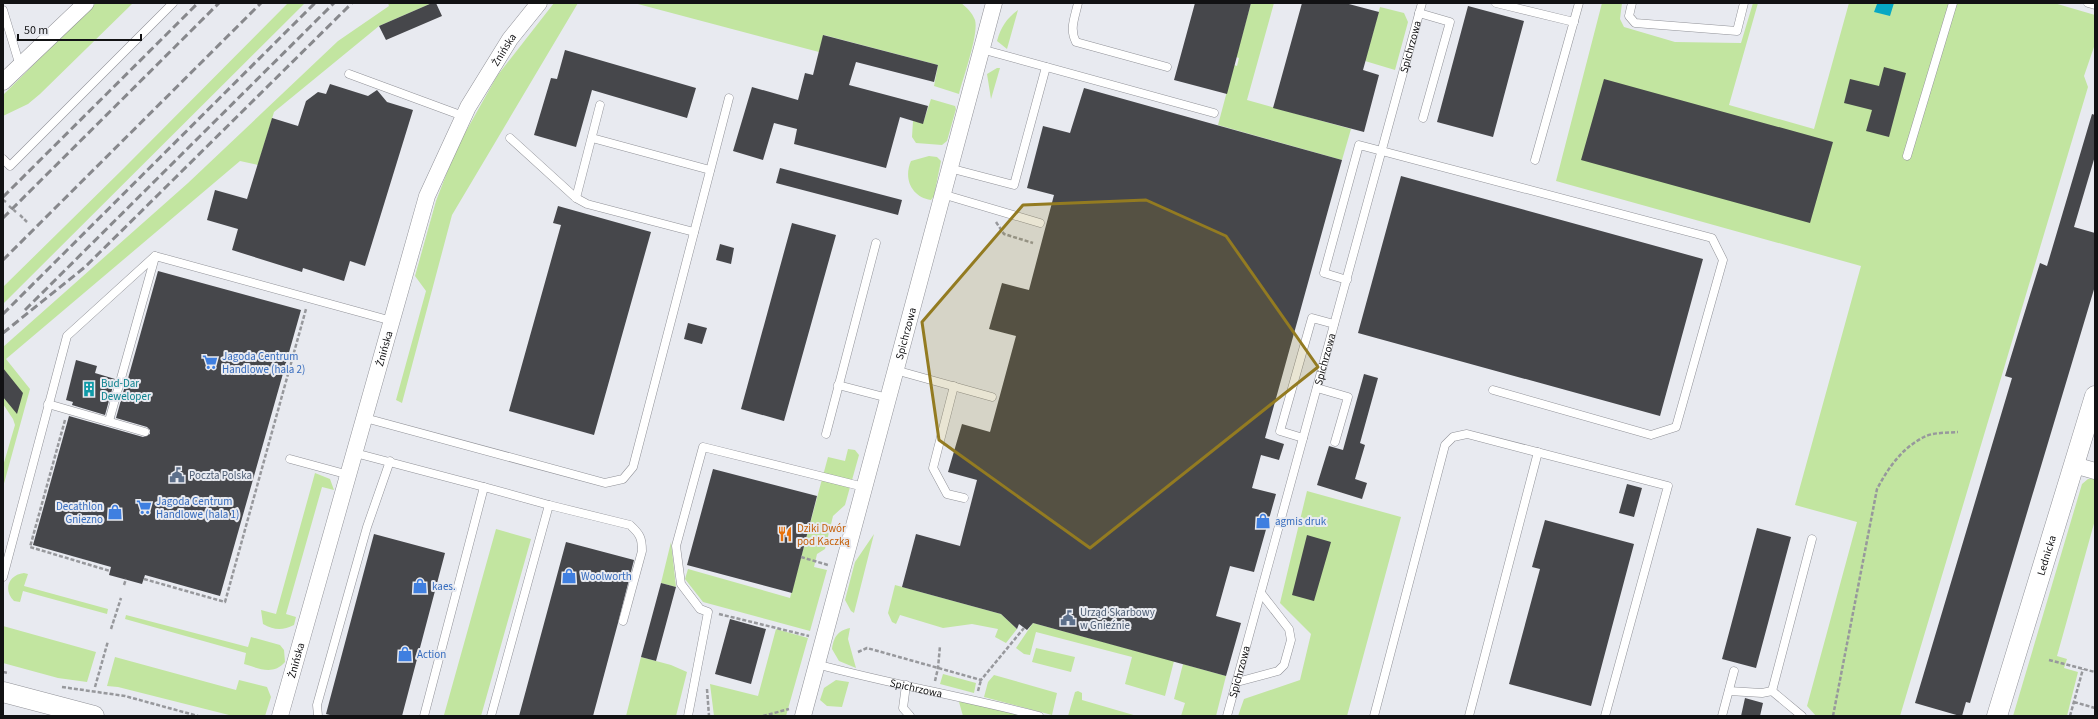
<svg xmlns="http://www.w3.org/2000/svg" width="2098" height="719" font-family="'Source Sans 3',sans-serif">
<rect width="100%" height="100%" fill="#e8eaf0"/>
<path fill="#c2e5a0" d="M96 3H133L40 94 28 104 3 116V95Z
M288 3H305L3 304V287L124 168Z
M388 3H432L379 26 274 112 258 165 240 161 6 359 30 389 3 487V466L15 425 13 419 3 404V347L188 183 338 41 389 6Z
M554 3H578L452 215 402 403 396 400 426 291 415 276 436 201 456 149 497 76Z
M634 3H961C966 7 972 12 975 20 979 34 963 78 959 94L934 86 938 65 824 35 819 52Z
M1251 3H1274L1247 100 1351 129 1342 160 1218 125 1234 65 1237 66 1239 58 1236 57Z
M1602 3H1622L1620 19 1624 27 1675 42 1741 43 1753 3H1758L1729 105 1814 129 1849 3H2054L2095 15V44L2084 76 2088 87 1900 716H1816L1807 706 1857 522 1795 505 1861 266 1556 181Z
M1380 7 1404 13 1408 22 1395 70 1365 61Z
M1018 10 1007 49 997 41C1001 27 1006 19 1018 10Z
M997 68H1000L991 99 987 74Z
M931 99 955 106 956 109 947 141 942 145 916 143 912 137 913 121 923 123Z
M929 156 937 157 941 161 934 196 931 200C912 197 903 179 911 161Z
M848 449 855 450 859 455 845 505 833 516 825 549 817 554 814 567 827 570 810 631 703 602 685 579 688 569 790 598 828 457 845 461Z
M315 473 330 479 334 490 322 487 286 614 296 617 294 625C282 631 274 630 263 624L261 610 276 614Z
M2095 478V520L2057 656 2067 659 2064 668 2078 672 2067 716H2013L2082 484 2088 479Z
M1307 491 1401 517 1347 716H1238L1244 699 1300 680 1311 634 1280 603Z
M496 529 531 539 481 716H446L444 715Z
M874 534 854 613 851 611 845 600 855 562Z
M671 542 676 587 661 583Z
M24 573 28 574 24 586 108 609 107 614 23 591 20 602 14 601C3 590 8 575 24 573Z
M895 585 1001 614 1017 629 1006 643 995 637 998 629 972 624 943 628 900 615 896 624 892 622 888 613Z
M126 615 248 647 251 637 280 645 284 650 285 662C273 676 258 668 244 664L246 653 125 619Z
M1033 623 1174 661 1165 696 1125 684 1132 657 1036 632 1030 655 1024 654 1016 648Z
M3 626 96 652 87 682 58 678 3 663Z
M850 628 848 639 856 668 839 661 832 649C834 637 837 631 850 628Z
M776 629 808 638 786 716H714L710 684 758 696Z
M1036 648 1075 657 1071 672 1032 662Z
M115 657 236 690 239 680 267 687 271 697 265 716H233L118 687 107 686Z
M641 657 671 665 687 672 676 716H626Z
M1183 664 1226 676 1216 716H1181L1185 703 1174 699Z
M943 674 976 683 974 693 940 684Z
M994 675 1057 693 1052 715 984 697 988 682Z
M836 680 849 682 842 707 827 706 820 700 824 688Z
M1078 691 1082 693V700L1137 716H1068L1075 692Z
M957 695 1031 716H963Z"/>
<path fill="#07a8c4" d="M1874 3H1894L1890 16 1874 12 1877 4Z"/>
<path fill="#46474b" d="M432 3H436L442 16 386 40 379 26Z
M1195 3H1251L1227 94 1174 80Z
M1302 3H1345L1379 12 1363 70 1379 75 1364 132 1273 108Z
M1468 6 1524 21 1493 137 1437 122Z
M823 35 938 65 934 82 856 62 849 85 928 106 923 124 900 117 886 168 794 144 797 129 774 123 763 160 733 151 752 87 798 100 805 73 813 75Z
M565 50 696 88 687 118 592 90 576 147 534 135 551 78 557 79Z
M1884 67 1906 73 1889 137 1866 131 1872 110 1844 103 1850 79 1879 86Z
M1604 79 1833 142 1810 223 1581 160Z
M330 84 368 96 377 90 387 102 413 110 365 266 350 261 344 281 303 268 302 272 232 250 238 229 207 220 215 190 247 199 272 118 298 126 306 101 318 92 326 94Z
M1084 88 1342 160 1265 438 1284 444 1279 460 1261 455 1252 488 1276 494 1254 572 1230 566 1216 616 1241 623 1226 676 1033 623 1027 630 1019 624 1017 629 1001 614 902 587 916 534 960 546 977 480 948 472 962 424 990 432 1016 336 989 329 1002 283 1029 290 1054 195 1027 188 1043 126 1070 133Z
M2092 114 2095 115V156L2074 227 2095 233V286L1970 703 1966 702 1962 716H1960L1915 703 2012 378 2005 376 2017 337 2040 263 2047 266Z
M780 168 902 200 898 215 776 183Z
M1401 176 1703 259 1660 416 1358 333Z
M558 206 651 232 594 435 509 411 561 225 553 223Z
M792 223 836 235 784 421 741 409Z
M720 244 734 248 731 264 716 260Z
M158 271 301 310 220 596 145 575 142 584 109 575 111 567 33 545 69 416 143 437 150 434V430L147 427 116 418 126 382H127Z
M688 323 707 328 702 344 684 339Z
M76 360 97 366 95 373 115 379 105 415 72 405 73 402 66 400Z
M3 368 23 393 17 414 3 397Z
M1364 374 1378 378 1360 443 1365 445 1355 479 1367 483 1362 499 1317 485 1329 446 1343 450Z
M713 469 817 496 792 593 687 565Z
M1627 484 1642 488 1634 517 1619 513Z
M1545 520 1634 544 1591 706 1509 684 1540 569 1532 567Z
M1757 528 1791 537 1756 668 1722 659Z
M374 534 445 553 402 716H334L326 714Z
M1307 535 1331 542 1314 601 1292 595Z
M566 542 634 560 618 623 593 716H519Z
M661 583 676 587 656 661 641 657Z
M730 619 766 629 751 684 715 674Z
M1745 698 1763 703 1760 716H1741Z"/>
<g fill="none" stroke-linecap="round" stroke-linejoin="round">
<g stroke="#919298" stroke-width="9">
<g id="service">
<path d="M1078 3C1075 17 1069 29 1076 42L1167 67"/>
<path d="M1496 3 1574 22"/>
<path d="M1632 3 1629 16 1635 23 1737 31 1744 3"/>
<path d="M2088 3 2095 5"/>
<path d="M3 10 20 66"/>
<path d="M1419 13 1450 22 1423 118"/>
<path d="M981 49 1214 113"/>
<path d="M349 74 463 116"/>
<path d="M510 138 576 198 587 204 694 232"/>
<path d="M592 138 710 170"/>
<path d="M1907 156 1953 3"/>
<path d="M3 159 10 166 173 3"/>
<path d="M1535 160 1579 3"/>
<path d="M949 168 1014 185 1046 67"/>
<path d="M942 194 1040 223"/>
<path d="M576 198 600 105"/>
<path d="M155 256 392 321"/>
<path d="M1347 280 1324 273 1359 145 1712 238 1723 260 1676 427 1651 435 1493 390"/>
<path d="M895 370 992 397"/>
<path d="M838 385 888 398"/>
<path d="M954 386 933 468 947 494 964 498"/>
<path d="M1317 388 1348 397 1335 442"/>
<path d="M48 404 145 432"/>
<path d="M365 418 605 483 623 479 633 467 729 98"/>
<path d="M109 421 155 257"/>
<path d="M826 434 876 243"/>
<path d="M1303 438 1280 431 1312 318 1334 324"/>
<path d="M355 453 484 487 424 716"/>
<path d="M290 459 349 475"/>
<path d="M484 487 549 505"/>
<path d="M3 577 67 336 155 256"/>
<path id="s1" d="M816 664C890 684 965 697 1039 716"/>
<path d="M1237 682 1278 671 1284 665 1291 640 1289 629 1261 593"/>
<path d="M906 685 903 708 910 716"/>
<path d="M1729 691 1762 693 1772 691 1802 716"/>
<path d="M1772 691 1812 539"/>
<path d="M318 716 317 705 367 527 390 461"/>
<path d="M491 716 549 505 630 525C640 534 642 538 642 551L623 621"/>
<path d="M688 716 708 612 700 609 681 584 676 546 703 447 864 487"/>
<path id="s2" d="M1227 716 1422 3"/>
<path d="M1374 716 1445 445 1453 437 1467 434 1668 486 1605 716"/>
<path d="M1469 716 1538 452"/>
<path d="M1722 716 1734 671"/>
</g>
</g>
<g stroke="#919298" stroke-width="17">
<g id="minor">
<path d="M3 82 86 3"/>
<path d="M2074 465 2095 471"/>
<path id="s3" d="M280 716 427 196 468 107 510 39 539 3"/>
<path id="s4" d="M803 716 994 3"/>
</g>
</g>
<g stroke="#919298" stroke-width="21">
<g id="tertiary">
<path d="M3 692 94 716"/>
<path id="s5" d="M1997 716 2095 396"/>
</g>
</g>
<path stroke="#97989c" stroke-width="2.5" stroke-dasharray="4 2" stroke-linecap="butt" d="M3 200 6 202
M9 206 16 212
M20 215 27 222
M996 222 1004 234 1033 243
M65 420 30 547 110 571
M801 557 828 565
M144 579 225 602 306 309
M124 585 126 579
M719 614 809 636
M111 629 121 598
M858 652 867 648 981 680 1024 628
M2049 660 2095 672
M3 672 9 673
M935 681 938 668 940 646
M62 687 125 696 198 716
M95 687 108 641
M707 689 709 716
M978 691 981 680
M2074 702 2095 708
M763 716 789 709
M1833 716 1877 489C1888 468 1902 448 1924 437 1933 432 1948 433 1958 432
M2070 716 2083 669"/>
<use href="#service" stroke="#fff" stroke-width="8"/>
<use href="#minor" stroke="#fff" stroke-width="16"/>
<use href="#tertiary" stroke="#fff" stroke-width="20"/>
<path stroke="#87888c" stroke-width="3" stroke-dasharray="8 4" stroke-linecap="butt" d="M3 197 198 3
M3 218 219 3
M3 260 261 3
M25 310 334 3
M3 314 315 3
M3 333 85 267 352 3"/>
</g>
<path fill="#937b21" fill-opacity="0.2" stroke="#937b21" stroke-width="3" stroke-linejoin="round" d="M1146 200 1226 236 1318 367 1090 548 939 440 922 322 1023 205Z"/>
<defs>
<g id="supermarket-bare" transform="scale(1.2)"><path d="M-6-5.5h2.5l.6 2H6L4.5 2H-2.5L-4.4-4H-6ZM-1.5 3.2a1.3 1.3 0 1 0 .1 0ZM3 3.2a1.3 1.3 0 1 0 .1 0Z" fill="#3f7fe0" stroke="#e8eaf0" stroke-width="2.5" paint-order="stroke"/></g>
<g id="building-bare" transform="scale(1.2)"><path d="M-4-6H4V6H1V3H-1V6H-4ZM-2.5-4.3h1.7v1.8h-1.7ZM.8-4.3h1.7v1.8H.8ZM-2.5-1h1.7V.8h-1.7ZM.8-1h1.7V.8H.8Z" fill="#0f9aa8" stroke="#e8eaf0" stroke-width="2.5" paint-order="stroke"/></g>
<g id="civic-bare" transform="scale(1.2)"><path d="M-.6-6.5H3V-4.5H.6V-3L4-1V1h2V6H-6V1h2V-1L-.6-3ZM-1.2 2.5V6h2.4V2.5Z" fill="#5c6f8a" stroke="#e8eaf0" stroke-width="2.5" paint-order="stroke"/></g>
<g id="shop-bare" transform="scale(1.2)"><path d="M-5-2.5h2.3a2.7 3.5 0 0 1 5.4 0H5L5.5 6h-11ZM-1.5-2.5h3a1.5 2.3 0 0 0-3 0Z" fill="#3f7fe0" stroke="#e8eaf0" stroke-width="2.5" paint-order="stroke"/></g>
<g id="restaurant-bare" transform="scale(1.2)"><path d="M-5-6h1v4h1v-4h1v4h1v-4h1v5L-1.5 .5V6h-2V.5L-5-1ZM5-6V6H3V1.5H1.5Q1.5-4 5-6Z" fill="#e8710a" stroke="#e8eaf0" stroke-width="2.5" paint-order="stroke"/></g>
</defs>
<g fill-rule="evenodd">
<use href="#supermarket-bare" x="210" y="362"/>
<use href="#building-bare" x="89" y="389"/>
<use href="#civic-bare" x="177" y="475"/>
<use href="#supermarket-bare" x="144" y="507"/>
<use href="#shop-bare" x="115" y="512"/>
<use href="#shop-bare" x="1263" y="521"/>
<use href="#restaurant-bare" x="785" y="534"/>
<use href="#shop-bare" x="569" y="576"/>
<use href="#shop-bare" x="420" y="586"/>
<use href="#civic-bare" x="1068" y="618"/>
<use href="#shop-bare" x="405" y="654"/>
</g>
<g text-anchor="middle" stroke-width="4" stroke-linejoin="round" paint-order="stroke">
<g font-size="11" fill="#121214" stroke="#e8eaf0">
<text dy="4" stroke="none"><textPath href="#s2" startOffset="694">Spichrzowa</textPath></text>
<text dy="4" stroke="none"><textPath href="#s3" startOffset="706">Żnińska</textPath></text>
<text dy="4" stroke="none"><textPath href="#s4" startOffset="396">Spichrzowa</textPath></text>
<text dy="4" stroke="none"><textPath href="#s3" startOffset="382">Żnińska</textPath></text>
<text dy="4" stroke="none"><textPath href="#s2" startOffset="370">Spichrzowa</textPath></text>
<text dy="4" stroke="none"><textPath href="#s5" startOffset="168">Lednicka</textPath></text>
<text dy="4" stroke="none"><textPath href="#s3" startOffset="58">Żnińska</textPath></text>
<text dy="4" stroke="none"><textPath href="#s2" startOffset="46">Spichrzowa</textPath></text>
<text dy="4" stroke="none"><textPath href="#s1" startOffset="103">Spichrzowa</textPath></text>
</g>
<g font-size="11" fill="#366cbe" stroke="#e8eaf0" text-anchor="start">
<text x="222" y="360">Jagoda Centrum<tspan x="222" dy="13">Handlowe (hala 2)</tspan></text>
<text x="156" y="505">Jagoda Centrum<tspan x="156" dy="13">Handlowe (hala 1)</tspan></text>
<text x="103" y="510" text-anchor="end">Decathlon<tspan x="103" dy="13">Gniezno</tspan></text>
<text x="1275" y="525">agmis druk</text>
<text x="581" y="580">Woolworth</text>
<text x="432" y="590">kaes.</text>
<text x="417" y="658">Action</text>
</g>
<g font-size="11" fill="#0d838f" stroke="#e8eaf0" text-anchor="start">
<text x="101" y="387">Bud-Dar<tspan x="101" dy="13">Deweloper</tspan></text>
</g>
<g font-size="11" fill="#4e5e75" stroke="#e8eaf0" text-anchor="start">
<text x="189" y="479">Poczta Polska</text>
<text x="1080" y="616">Urząd Skarbowy<tspan x="1080" dy="13">w Gnieźnie</tspan></text>
</g>
<g font-size="11" fill="#c56008" stroke="#e8eaf0" text-anchor="start">
<text x="797" y="532">Dziki Dwór<tspan x="797" dy="13">pod Kaczką</tspan></text>
</g>
</g>
<rect width="2098" height="719" fill="none" stroke="#121214" stroke-width="8"/>
<path d="M18 34v6h123v-6" fill="none" stroke="#121214" stroke-width="2"/>
<text x="24" y="34" font-size="12" fill="#121214" stroke="#e8eaf0" stroke-width="3" paint-order="stroke">50 m</text>
</svg>
